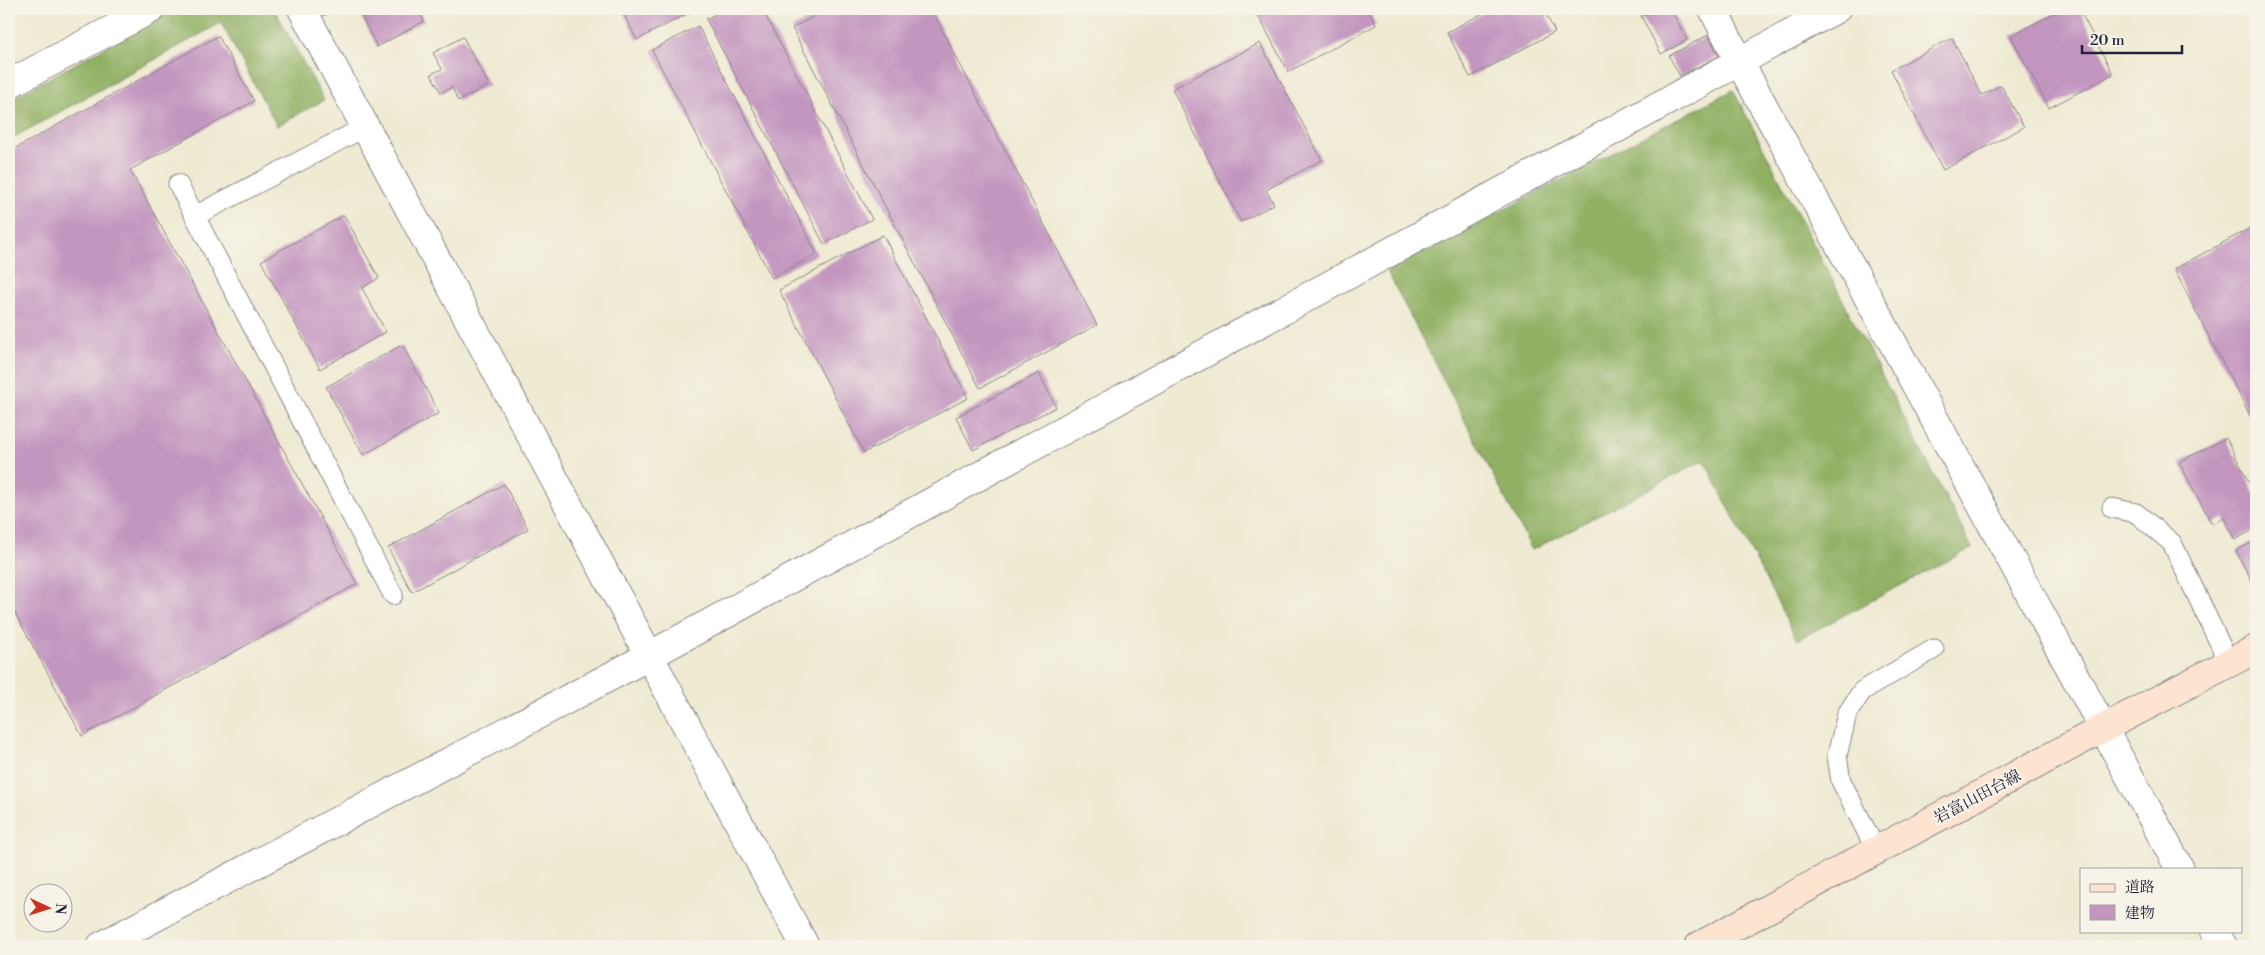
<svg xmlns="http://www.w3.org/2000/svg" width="2265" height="955" font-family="'Libre Bodoni','Noto Serif JP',serif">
<rect width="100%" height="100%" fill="#f7f3e8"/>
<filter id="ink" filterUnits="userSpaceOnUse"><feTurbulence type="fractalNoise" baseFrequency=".02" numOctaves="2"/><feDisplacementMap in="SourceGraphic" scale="10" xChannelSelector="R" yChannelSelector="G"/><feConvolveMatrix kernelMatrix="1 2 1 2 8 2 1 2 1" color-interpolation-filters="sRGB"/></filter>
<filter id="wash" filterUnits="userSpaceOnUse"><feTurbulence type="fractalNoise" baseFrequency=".0096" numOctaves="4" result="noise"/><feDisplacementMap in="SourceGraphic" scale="20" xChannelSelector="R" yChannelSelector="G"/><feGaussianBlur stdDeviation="1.12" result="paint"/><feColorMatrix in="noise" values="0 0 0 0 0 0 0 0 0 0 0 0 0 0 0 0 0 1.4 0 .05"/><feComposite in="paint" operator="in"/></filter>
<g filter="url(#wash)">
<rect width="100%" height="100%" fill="#efead2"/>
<path fill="#90b063" stroke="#59694f" d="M175 9H274L324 100 277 126 221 23 9 140V100Z
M1733 90 1972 548 1797 640 1704 460 1532 550 1387 271Z"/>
<g id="blocks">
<path fill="#c396c0" d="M317 9H337L321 17Z
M370 9H418L424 21 377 47 360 14Z
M621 9H696L637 40Z
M726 9H762L872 219 824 244 706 19Z
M828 9H931L1097 325 980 388 792 28Z
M1255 9H1368L1376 25 1288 72Z
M1491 9H1543L1555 32 1470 77 1447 32Z
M1656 9H1671L1687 40 1661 54 1641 16Z
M1975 9H1991L1979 15Z
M2062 9H2079L2113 74 2049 108 2011 36Z
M698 26 817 254 772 278 652 50Z
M1708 35 1719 56 1680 76 1669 56Z
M218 36 254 101 130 170 357 584 82 736 9 602V152Z
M463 37 489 85 458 101 452 87 441 93 431 74 442 69 433 53Z
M1952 38 1982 95 2001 85 2024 127 1943 170 1891 70Z
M1260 43 1322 160 1266 190 1274 204 1241 222 1172 89Z
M344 215 379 278 362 288 386 332 320 369 261 261Z
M2256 225V427L2174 269Z
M883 235 968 398 864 453 779 290Z
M402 345 439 413 363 455 326 387Z
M1039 373 1056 407 973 450 956 417Z
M2226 438 2256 496V528L2235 540 2224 518 2212 524 2179 462Z
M504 484 528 529 412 592 388 548Z
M2256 540V581L2253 583 2236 551Z"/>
</g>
</g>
<g filter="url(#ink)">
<use href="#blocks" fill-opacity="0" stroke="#888686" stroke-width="1"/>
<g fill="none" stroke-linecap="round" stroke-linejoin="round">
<g stroke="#888686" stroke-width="21">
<path id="service" d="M178 184 393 595
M195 216 365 127
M2112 508 2136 513 2172 543 2229 663
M1876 850 1841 781 1837 756 1847 714 1862 691 1934 649"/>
</g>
<g stroke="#888686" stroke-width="30">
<path id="minor" d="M302 9 805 946
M1713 9 1739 61 2180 869
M9 84 151 9
M2214 931 2223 946
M101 946 649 656 1836 9"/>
</g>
<g stroke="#888686" stroke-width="30">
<path id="secondary" d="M1699 946 2102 729 2256 649"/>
</g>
<use href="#service" stroke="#fff" stroke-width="19"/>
<use href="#minor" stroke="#fff" stroke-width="28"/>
<use href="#secondary" stroke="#fde4d1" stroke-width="28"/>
</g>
</g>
<g text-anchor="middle" stroke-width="4.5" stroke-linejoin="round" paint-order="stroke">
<g font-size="16" fill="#22223b" stroke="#f7f3e8">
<text transform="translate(1977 796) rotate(-28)" y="6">岩富山田台線</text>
</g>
</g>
<rect width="2265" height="955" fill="none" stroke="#f7f3e8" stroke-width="30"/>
<rect x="2080" y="868" width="162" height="65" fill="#f7f3e8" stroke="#a29fa3"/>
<rect x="2090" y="884" width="25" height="8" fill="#fde4d1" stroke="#a29fa3"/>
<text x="2125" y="892" font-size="15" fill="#22223b">道路</text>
<rect x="2090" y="905" width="25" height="15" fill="#c396c0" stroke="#a29fa3"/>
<text x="2125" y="918" font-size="15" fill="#22223b">建物</text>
<g transform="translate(48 908) rotate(94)"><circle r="24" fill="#f7f3e8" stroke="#a29fa3"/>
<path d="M0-4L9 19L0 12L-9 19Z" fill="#c8321e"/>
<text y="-8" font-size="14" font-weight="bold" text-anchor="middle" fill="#22223b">N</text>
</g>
<path d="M2082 45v8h100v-8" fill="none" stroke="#22223b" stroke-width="2.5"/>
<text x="2090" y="45" font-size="15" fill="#22223b" stroke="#f7f3e8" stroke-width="4" paint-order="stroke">20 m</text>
</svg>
